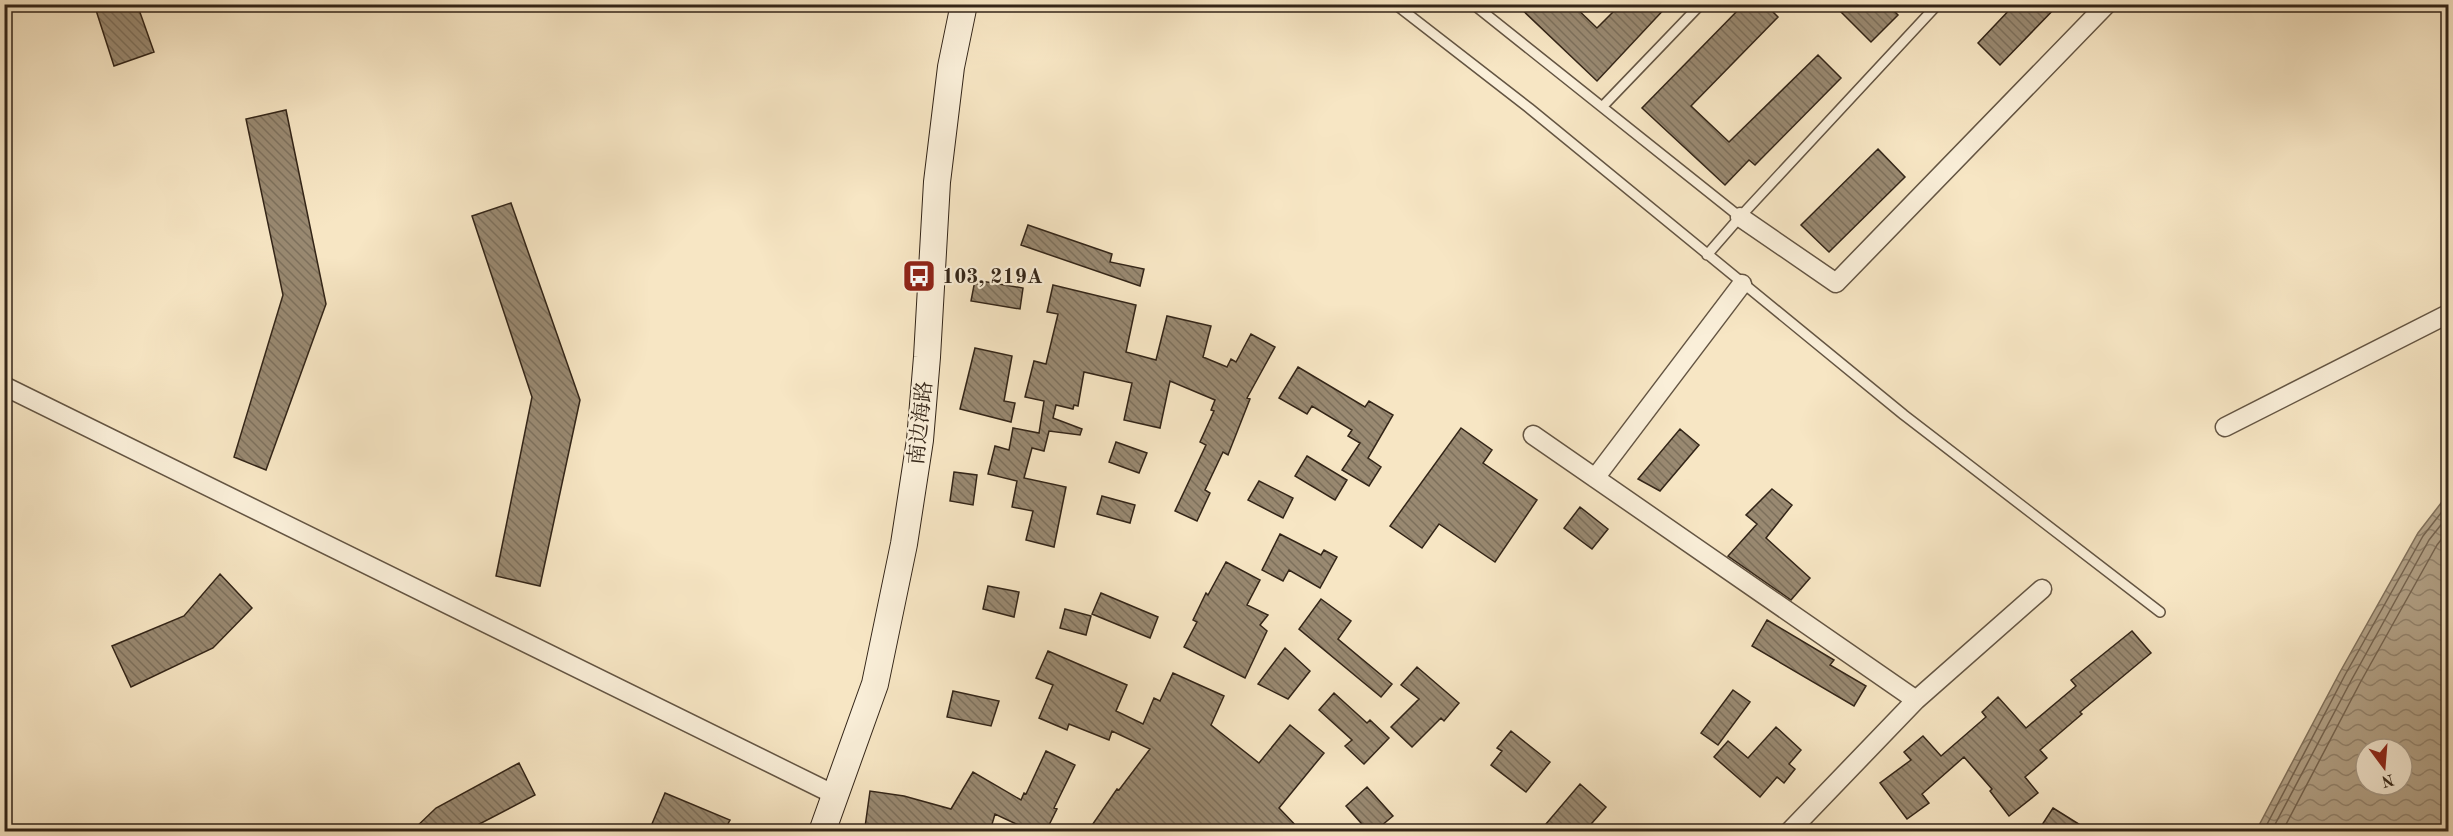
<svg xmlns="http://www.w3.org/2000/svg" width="2453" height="836" font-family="'Old Standard TT','Noto Serif SC',serif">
<defs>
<pattern id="water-waves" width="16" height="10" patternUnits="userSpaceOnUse" patternTransform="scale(1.5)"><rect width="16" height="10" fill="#b4a48a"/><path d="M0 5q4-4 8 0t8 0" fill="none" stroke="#938570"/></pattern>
<pattern id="building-back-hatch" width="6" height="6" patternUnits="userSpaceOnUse" patternTransform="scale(1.5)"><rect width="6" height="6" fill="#998971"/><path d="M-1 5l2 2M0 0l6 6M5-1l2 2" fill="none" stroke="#7d705c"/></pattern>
</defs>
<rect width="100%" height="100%" fill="#f7e6c4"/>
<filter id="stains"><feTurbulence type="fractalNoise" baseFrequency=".00333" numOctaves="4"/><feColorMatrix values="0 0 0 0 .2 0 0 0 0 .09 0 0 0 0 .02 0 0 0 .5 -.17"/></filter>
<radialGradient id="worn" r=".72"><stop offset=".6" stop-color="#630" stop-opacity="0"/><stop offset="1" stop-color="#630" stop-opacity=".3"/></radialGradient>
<path fill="url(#water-waves)" stroke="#80715c" stroke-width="1.5" fill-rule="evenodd" d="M2448 494V831H2256L2340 672 2418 533ZM2366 749H2402V785H2366Z"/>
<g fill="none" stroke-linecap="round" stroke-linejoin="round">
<path stroke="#746451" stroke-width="1.5" d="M2263 832 2345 675 2423 536 2448 504
M2271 832 2352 679 2429 540 2448 516
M2282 832 2360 683 2437 545 2448 531"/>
</g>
<path fill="url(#building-back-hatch)" stroke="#332518" stroke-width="1.5" d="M94 4H137L154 52 114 66Z
M1516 4H1572L1597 28 1621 4H1669L1597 81Z
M1744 4H1765L1778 17 1691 106 1729 142 1818 55 1841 78 1755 165 1749 160 1725 185 1642 108Z
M1833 4H1887L1898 15 1871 42Z
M2015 4H2059L2000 65 1978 43Z
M286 110 326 304 266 470 234 457 283 295 246 119Z
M1878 149 1905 177 1829 252 1801 225Z
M511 203 580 400 540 586 496 576 532 397 472 216Z
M1028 225 1112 254 1110 262 1144 269 1140 286 1021 245Z
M975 280 1023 288 1020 309 971 301Z
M1053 285 1136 305 1126 352 1156 360 1167 316 1211 326 1203 357 1227 367 1231 359 1236 362 1251 334 1275 347 1247 398 1250 399 1228 455 1223 452 1205 490 1210 493 1197 521 1175 511 1206 445 1200 442 1214 411 1211 410 1215 400 1170 381 1160 428 1124 420 1132 383 1084 372 1078 406 1074 405 1073 409 1056 405 1053 418 1082 429 1080 435 1049 431 1044 451 1032 448 1024 478 1066 487 1054 547 1026 540 1033 511 1012 507 1017 481 988 474 995 446 1009 450 1013 428 1039 433 1044 401 1025 397 1034 361 1046 364 1058 314 1047 312Z
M975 348 1012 356 1004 401 1015 403 1011 422 960 409Z
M1298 367 1365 407 1369 401 1393 415 1368 458 1381 467 1369 486 1342 470 1360 443 1348 436 1352 430 1312 406 1307 414 1279 398Z
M1461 428 1492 450 1483 463 1537 500 1495 562 1439 524 1422 548 1390 526Z
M1680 429 1699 445 1660 491 1638 479Z
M1116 442 1147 453 1139 473 1109 462Z
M1307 456 1347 480 1335 500 1295 476Z
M954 472 977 475 973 505 950 501Z
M1259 481 1293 498 1283 518 1248 500Z
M1772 489 1792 505 1766 538 1810 578 1791 600 1728 556 1757 524 1746 515Z
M1102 496 1135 505 1130 523 1097 514Z
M1580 507 1608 529 1592 549 1564 528Z
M1280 534 1321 555 1324 550 1337 557 1320 588 1289 570 1283 581 1262 570Z
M1226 562 1260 580 1247 605 1268 615 1260 625 1267 631 1245 678 1184 647 1197 622 1193 620 1206 593 1208 595Z
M220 574 252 608 213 648 131 687 112 646 184 616Z
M988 586 1019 592 1014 617 983 609Z
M1101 593 1158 617 1150 638 1092 614Z
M1321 599 1351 621 1338 639 1392 684 1381 697 1299 629Z
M1065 609 1091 616 1086 635 1060 628Z
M1767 620 1834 660 1830 665 1866 686 1854 706 1752 646Z
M2132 631 2151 653 2080 712 2082 714 2040 750 2047 758 2025 777 2038 793 2009 816 1990 791 1992 789 1964 757 1922 794 1929 803 1907 819 1880 783 1911 760 1904 752 1923 736 1941 756 1986 717 1982 712 1998 697 2026 728 2076 686 2071 680Z
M1285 648 1310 671 1288 699 1258 684Z
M1048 651 1127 685 1116 711 1143 724 1154 698 1160 701 1173 673 1224 696 1211 725 1259 763 1290 725 1324 753 1279 808 1301 831H1088L1117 789 1119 790 1150 749 1112 731 1109 740 1069 724 1067 730 1039 718 1053 685 1036 678Z
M1417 667 1459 703 1444 721 1441 718 1412 747 1391 727 1419 699 1401 685Z
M1733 690 1750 702 1718 745 1701 733Z
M953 691 999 701 991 726 947 717Z
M1334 693 1367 723 1370 720 1389 738 1364 764 1345 746 1352 740 1319 710Z
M1776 727 1801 750 1789 764 1795 769 1784 783 1777 777 1760 797 1714 757 1728 741 1748 758Z
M1511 731 1550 762 1526 792 1491 765 1502 751 1497 748Z
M1046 751 1075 765 1054 808 1057 809 1046 831H1031L995 814 990 831H898L865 827 870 791 904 796 951 809 973 772 1021 800 1024 793 1026 794Z
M519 763 535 795 466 831H412L436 808Z
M1580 784 1606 807 1585 831H1540Z
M1367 787 1393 816 1375 831H1368L1346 806Z
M665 793 730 820 724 831H649Z
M2053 808 2090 831H2038Z"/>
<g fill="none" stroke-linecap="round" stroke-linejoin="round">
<g stroke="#645543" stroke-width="12">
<path id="lane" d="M1395 4 1529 108 1904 415 2160 612
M1473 4 1740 217 1707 255
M1603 106 1701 4
M1740 217 1938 4"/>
</g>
<g stroke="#645543" stroke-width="21">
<path id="street" d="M1740 217 1836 283 2107 4
M4 386 835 795
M2225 427 2448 314
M1533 435 1916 700
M1595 478 1742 284
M1789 832 1916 700 2042 589"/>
</g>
<g stroke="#332518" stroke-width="28">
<path id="secondary" d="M822 832 875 684 904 544 920 440 927 357 937 182 951 67 964 4"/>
</g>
<use href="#lane" stroke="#faefd9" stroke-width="9"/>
<use href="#street" stroke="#faefd9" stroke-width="18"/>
<use href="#secondary" stroke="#faefd9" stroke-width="26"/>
</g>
<defs>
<g id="bus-square" transform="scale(1.725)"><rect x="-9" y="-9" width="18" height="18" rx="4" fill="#8f2418" stroke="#faefd9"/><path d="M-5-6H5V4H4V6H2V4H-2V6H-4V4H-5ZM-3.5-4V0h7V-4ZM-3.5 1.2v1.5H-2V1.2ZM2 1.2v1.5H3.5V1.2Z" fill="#fff"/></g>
</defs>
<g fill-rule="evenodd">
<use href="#bus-square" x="919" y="276"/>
</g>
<g text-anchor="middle" stroke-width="4.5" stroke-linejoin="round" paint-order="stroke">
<g font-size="21" font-weight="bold" fill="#332518" stroke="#faefd9" text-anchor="start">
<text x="942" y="283">103, 219A</text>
</g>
<g font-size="21" fill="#332518" stroke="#faefd9">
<text transform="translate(920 423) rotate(-84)" y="7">南边海路</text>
</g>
</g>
<rect width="2453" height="836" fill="none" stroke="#f7e6c4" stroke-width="24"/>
<rect x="6" y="6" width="2441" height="824" fill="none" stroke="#332518" stroke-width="3"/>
<rect x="12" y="12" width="2429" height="812" fill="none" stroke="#332518" stroke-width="1.5"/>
<g transform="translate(2384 767) rotate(164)"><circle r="28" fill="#faefd9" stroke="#aa9e8c" stroke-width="1.5"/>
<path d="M0-4.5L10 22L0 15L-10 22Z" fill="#8f2418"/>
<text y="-9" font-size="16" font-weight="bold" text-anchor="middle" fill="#332518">N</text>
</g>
<rect width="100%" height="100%" filter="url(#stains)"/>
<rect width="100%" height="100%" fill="url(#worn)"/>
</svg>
